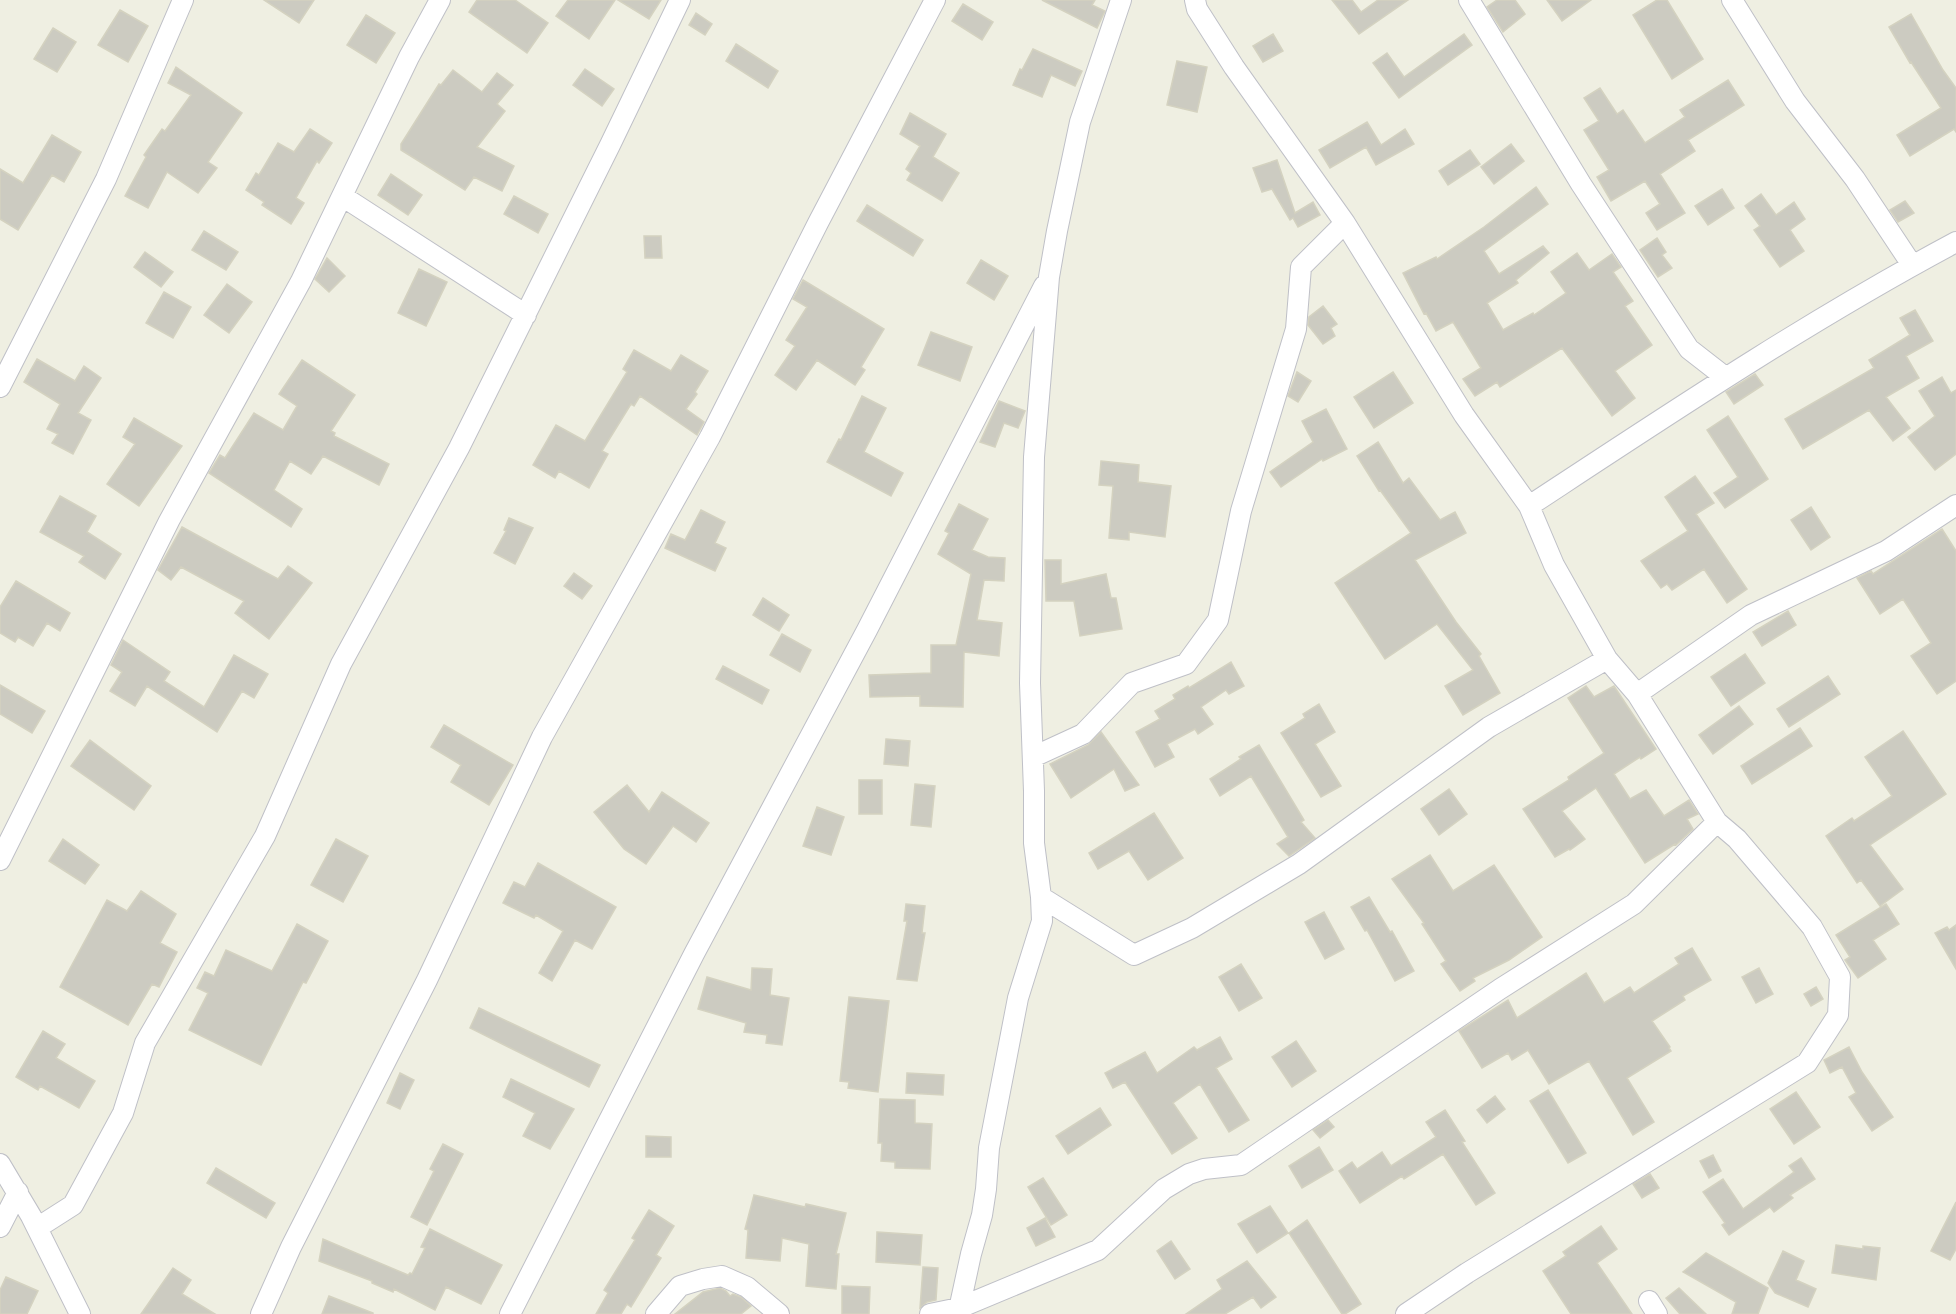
<svg xmlns="http://www.w3.org/2000/svg" width="1956" height="1314" font-family="'DejaVu Sans',sans-serif">
<rect width="100%" height="100%" fill="#efefe2"/>
<path fill="#cccbc1" stroke="#d4d2c0" stroke-width="1.5" d="M264 0H314L299 23Z
M477 0H515L548 23 527 53 469 12Z
M568 0H615L589 39 556 16Z
M618 0H661L649 19Z
M1042 0H1095L1092 5 1105 11 1097 28Z
M1332 0H1352L1361 12 1378 0H1408L1359 34Z
M1497 0H1515L1525 14 1503 32 1487 7Z
M1547 0H1591L1562 21Z
M1657 0H1667L1703 59 1672 79 1633 15Z
M963 4 993 22 982 40 952 21Z
M120 10 148 26 128 62 98 45Z
M696 13 712 24 705 35 689 25Z
M1911 14 1943 70 1956 88V132L1954 129 1910 156 1897 135 1941 108 1911 62 1910 63 1889 27Z
M366 15 395 33 376 63 347 45Z
M53 28 76 42 57 72 34 59Z
M1273 34 1283 51 1263 62 1253 46Z
M1464 34 1472 45 1399 98 1373 63 1387 53 1404 77Z
M736 44 778 71 768 88 726 61Z
M1033 49 1082 71 1075 86 1051 75 1042 97 1013 85 1020 69 1022 70Z
M1177 61 1207 67 1197 112 1167 105Z
M176 67 242 113 208 162 217 168 198 193 167 172 148 208 125 196 146 157 144 155 162 129 165 131 191 95 168 83Z
M585 69 614 89 602 106 573 85Z
M453 70 482 92 497 73 513 85 497 104 505 111 477 147 514 166 502 191 474 177 465 190 401 150V144L439 84 441 85Z
M1728 80 1744 105 1688 140 1695 151 1660 174 1685 213 1657 230 1646 213 1660 204 1645 181 1611 201 1597 177 1609 170 1584 130 1599 121 1584 98 1600 88 1617 114 1623 110 1645 143 1685 117 1680 110Z
M910 113 946 134 933 157 959 173 942 201 907 180 911 173 906 169 920 146 900 134Z
M1367 122 1381 145 1405 129 1414 144 1376 165 1366 147 1330 168 1319 150Z
M310 129 332 143 319 163 317 161 296 198 304 203 291 224 262 205 264 202 246 190 256 173 259 175 278 143 294 152Z
M52 135 81 152 64 182 52 175 18 230 0 219V169L23 183Z
M1511 144 1524 161 1494 184 1481 167Z
M1470 150 1480 164 1448 185 1439 171Z
M1277 160 1295 213 1313 202 1320 215 1298 227 1293 218 1290 220 1272 189 1262 192 1253 168Z
M391 174 422 195 408 215 378 195Z
M1536 187 1548 204 1484 251 1499 274 1543 246 1549 253 1516 280 1518 283 1487 303 1503 330 1533 313 1534 315 1566 293 1551 272 1577 253 1589 270 1612 254 1621 267 1613 272 1633 301 1625 306 1652 345 1615 371 1635 398 1612 416 1562 348 1500 387 1497 382 1475 396 1463 379 1481 368 1453 322 1436 331 1426 313 1424 314 1403 273 1436 257 1437 259 1484 227Z
M1722 189 1734 208 1708 225 1695 206Z
M1761 194 1776 215 1794 202 1805 219 1790 230 1804 251 1780 267 1754 230 1760 226 1745 206Z
M514 196 548 214 538 233 504 214Z
M1905 201 1914 213 1898 222 1890 210Z
M867 205 923 240 913 256 857 221Z
M204 231 238 252 226 270 192 250Z
M644 236H661L662 258H645Z
M1657 238 1666 252 1662 255 1672 268 1658 277 1640 250Z
M145 252 173 272 161 287 134 267Z
M327 258 345 276 329 292 315 279Z
M981 260 1008 276 994 300 967 283Z
M419 269 447 282 426 326 398 313Z
M803 280 884 329 861 367 865 370 855 385 817 360 796 390 775 375 795 346 786 340 807 307 793 299Z
M227 284 252 302 229 333 204 315Z
M164 292 191 307 173 338 146 323Z
M1323 306 1337 324 1331 328 1335 336 1323 344 1308 325 1309 317Z
M1915 310 1933 341 1906 356 1919 378 1886 397 1910 428 1893 441 1869 410 1803 449 1785 419 1874 368 1869 360 1910 335 1900 318Z
M931 332 972 347 960 381 918 365Z
M634 350 671 371 681 355 708 371 695 392 697 394 686 409 704 422 697 435 640 396 634 406 631 404 602 451 608 454 589 488 559 471 555 478 533 465 556 425 585 441 627 372 623 369Z
M37 359 75 381 84 366 101 378 78 413 91 420 73 454 52 443 58 434 47 429 60 404 24 382Z
M302 360 355 395 331 431 335 433 334 436 389 464 379 485 323 456 311 474 290 461 274 490 302 509 291 527 209 473 220 455 225 458 254 413 283 430 297 406 279 394Z
M1297 372 1311 381 1298 402 1288 396Z
M1393 372 1413 403 1374 428 1354 397Z
M1755 374 1763 385 1734 404 1726 392Z
M1942 377 1951 393 1956 390V454L1935 470 1908 437 1935 416 1919 391Z
M862 396 886 408 864 452 903 473 891 496 827 462 839 439 841 440Z
M999 401 1025 411 1018 428 1004 423 995 447 980 442Z
M1326 409 1347 449 1323 461 1322 459 1281 487 1270 472 1313 442 1302 421Z
M1728 416 1768 479 1725 508 1714 493 1738 477 1707 430Z
M134 418 182 446 139 506 107 484 135 444 123 437Z
M1378 442 1403 483 1409 478 1440 520 1455 512 1466 533 1415 560 1456 622 1481 654 1479 656 1500 693 1463 715 1445 686 1473 670 1437 624 1385 659 1335 583 1411 533 1380 490 1379 491 1357 456Z
M1101 461 1139 465 1138 482 1171 486 1165 537 1129 532V540L1109 538 1113 486 1099 485Z
M1695 476 1714 503 1696 514 1747 589 1727 603 1704 569 1672 590 1667 584 1661 588 1641 561 1688 531 1665 497Z
M60 496 96 516 87 532 121 554 105 579 79 562 84 556 40 532Z
M959 504 988 519 972 550 988 557 1005 558 1004 581 984 580 977 620 1002 623 999 656 964 652 963 707 920 706V696L870 697 869 675 931 673V645H956L971 574 938 554 949 533 945 531Z
M1811 507 1830 537 1811 550 1791 520Z
M701 510 725 522 715 543 726 548 715 571 665 548 671 534 685 540Z
M509 518 533 528 515 564 494 553 506 531 504 530Z
M182 527 278 579 288 566 312 583 269 639 235 613 244 601 181 567 171 580 158 570Z
M1942 529 1956 551V681L1937 694 1911 656 1931 643 1903 599 1880 614 1857 578 1871 571 1873 574Z
M1045 560H1061V584L1106 574 1111 598H1116L1122 629 1080 636 1074 601H1046Z
M574 573 592 586 582 599 564 586Z
M16 581 70 613 60 631 47 623 33 646 18 637 15 642 0 633V607Z
M763 598 789 615 779 631 753 615Z
M1788 611 1796 625 1762 646 1753 632Z
M782 634 811 650 800 672 770 655Z
M123 640 170 672 164 681 204 707 234 655 268 674 254 698 242 691 217 732 147 686 135 706 110 691 122 672 111 665Z
M1745 654 1765 683 1731 706 1711 677Z
M1231 662 1244 686 1229 694 1226 690 1201 707 1213 724 1198 734 1195 729 1167 744 1174 757 1155 767 1136 732 1160 719 1155 711 1175 699 1173 695 1188 686 1189 688Z
M723 666 769 690 762 704 716 679Z
M1828 676 1840 694 1789 727 1777 709Z
M0 685 45 711 32 733 0 714Z
M1586 686 1594 697 1614 686 1656 749 1641 759 1640 757 1614 774 1630 799 1646 790 1664 816 1689 800 1698 814 1687 819 1693 829 1676 845 1675 844 1645 863 1596 788 1562 811 1585 839 1570 850 1569 849 1555 857 1523 809 1569 780 1568 777 1604 753 1568 698Z
M1319 704 1335 732 1315 744 1341 786 1321 797 1281 733 1305 718 1303 714Z
M1739 706 1753 724 1713 754 1699 735Z
M444 725 513 765 489 805 451 782 461 765 431 747Z
M1800 728 1812 746 1752 784 1741 766Z
M1903 731 1946 794 1870 845 1903 889 1880 906 1861 880 1857 883 1826 836 1852 818 1854 821 1892 796 1865 757Z
M1101 732 1139 785 1125 791 1114 769 1071 798 1050 764 1088 745Z
M886 739 910 741 908 766 884 764Z
M90 740 151 786 134 810 71 766Z
M1259 745 1304 820 1301 822 1315 838 1289 856 1277 844 1288 837 1251 776 1220 796 1210 779 1241 759 1239 757Z
M859 780H882V814H859Z
M915 784 935 786 931 827 911 825Z
M627 785 649 812 662 792 709 823 696 842 673 826 646 864 624 849 594 812Z
M1449 789 1467 814 1439 835 1421 809Z
M817 807 844 817 831 855 803 846Z
M1154 813 1183 858 1148 880 1129 851 1098 869 1089 853Z
M63 839 99 865 85 884 49 861Z
M336 839 368 856 343 902 311 885Z
M1430 855 1453 891 1494 865 1542 937 1509 960 1473 978 1475 981 1460 991 1441 964 1446 961 1422 924 1424 923 1392 879Z
M538 863 616 907 592 949 575 940 552 981 539 973 563 931 536 915 534 918 503 903 514 882 525 887Z
M141 891 176 914 160 943 177 952 159 987 152 984 128 1025 60 987 107 900 127 911Z
M1369 897 1390 932 1392 931 1414 971 1395 981 1367 930 1365 931 1351 907Z
M906 904 925 906 922 933H925L917 981 897 979 907 921H904Z
M1886 904 1899 924 1873 940 1886 959 1858 978 1845 960 1850 957 1836 935Z
M1324 912 1344 949 1325 959 1305 922Z
M297 924 328 941 306 983 303 982 261 1065 189 1030 208 993 197 988 205 972 214 976 226 950 272 971Z
M1956 925V969L1935 933 1947 927 1949 930Z
M1692 948 1711 980 1683 996 1685 1000 1652 1021 1670 1047 1669 1048 1671 1051 1627 1078 1654 1122 1633 1135 1589 1061 1549 1084 1528 1050 1512 1060 1508 1053 1482 1068 1459 1031 1508 1000 1517 1018 1586 973 1604 1003 1630 987 1634 993 1679 964 1675 958Z
M1241 964 1262 998 1239 1011 1219 977Z
M752 968 772 969 770 995 789 998 782 1045 766 1043 767 1035 744 1032 746 1023 698 1009 707 977 751 990Z
M1759 968 1773 994 1756 1003 1742 977Z
M1816 987 1823 999 1811 1006 1804 994Z
M849 997 889 1001 878 1092 848 1088 849 1082 840 1081Z
M479 1008 600 1065 589 1087 470 1028Z
M43 1031 65 1044 56 1058 95 1081 79 1108 40 1086 38 1090 16 1077Z
M1220 1037 1232 1059 1216 1068 1249 1120 1229 1132 1200 1084 1173 1103 1197 1138 1172 1154 1125 1082 1113 1088 1105 1073 1145 1052 1157 1073 1194 1047 1197 1050Z
M1296 1041 1316 1071 1292 1087 1272 1057Z
M1849 1047 1862 1072 1893 1117 1872 1131 1849 1097 1856 1093 1842 1067 1830 1073 1824 1060Z
M400 1073 414 1080 400 1109 387 1103Z
M907 1073 944 1075 943 1095 906 1093Z
M511 1079 574 1109 550 1149 523 1136 535 1113 503 1097Z
M1548 1090 1586 1153 1568 1163 1530 1101Z
M1796 1092 1820 1127 1794 1144 1770 1109Z
M1495 1096 1505 1109 1487 1123 1477 1110Z
M880 1099 915 1100V1123L932 1124 930 1169 895 1168V1162L881 1161 882 1143H878Z
M1100 1108 1111 1125 1068 1154 1056 1136Z
M1445 1110 1465 1141 1462 1142 1495 1193 1476 1205 1443 1154 1404 1179 1402 1176 1360 1203 1339 1171 1352 1162 1357 1169 1382 1152 1391 1166 1436 1137 1426 1122Z
M1328 1120 1334 1127 1320 1138 1313 1130Z
M646 1136 671 1137V1157H646Z
M443 1144 463 1154 427 1225 411 1217 434 1171 430 1169Z
M1319 1147 1333 1170 1302 1188 1289 1166Z
M1713 1155 1721 1171 1709 1178 1700 1161Z
M1801 1158 1815 1179 1790 1195 1793 1198 1774 1212 1770 1207 1729 1235 1722 1225 1725 1223 1703 1192 1723 1179 1743 1209 1794 1172 1789 1166Z
M216 1168 275 1203 266 1218 207 1183Z
M1650 1174 1659 1188 1642 1198 1633 1184Z
M1043 1178 1067 1215 1051 1225 1028 1187Z
M754 1195 805 1207 806 1204 846 1213 836 1254H839L836 1289 806 1286 809 1244 782 1238 780 1261 746 1258 748 1230 745 1229Z
M1956 1202V1249L1950 1260 1931 1251Z
M1270 1206 1288 1233 1257 1253 1238 1224Z
M649 1210 674 1226 656 1255 661 1258 631 1307 627 1304 621 1314H596L608 1293 604 1290 635 1240 632 1238Z
M1045 1218 1055 1237 1036 1246 1027 1228Z
M1307 1220 1361 1304 1345 1314H1342L1289 1233Z
M1601 1226 1617 1249 1597 1263 1632 1314H1571L1543 1271 1566 1256 1563 1252Z
M430 1229 502 1265 481 1304 446 1287 435 1310 394 1289 393 1292 372 1283V1281L319 1261 323 1239 408 1275 410 1273 412 1274 425 1248 421 1247Z
M877 1232 922 1235 920 1265 876 1262Z
M1171 1241 1190 1269 1175 1279 1157 1251Z
M1836 1245 1863 1249V1246L1880 1248 1876 1280 1832 1273Z
M1783 1251 1804 1261 1796 1280 1816 1289 1808 1307 1775 1293 1768 1283Z
M1706 1253 1768 1288 1758 1314H1732L1736 1302 1683 1272Z
M1247 1261 1276 1297 1261 1308 1253 1297 1225 1314H1186L1222 1289 1217 1280Z
M923 1267 938 1268 936 1300 927 1302 920 1308Z
M173 1268 191 1280 182 1294 215 1314H141Z
M6 1277 38 1291 27 1314H0V1290Z
M842 1286 870 1287 869 1314H842Z
M720 1288 726 1291 730 1296 733 1294 741 1297 751 1306 741 1314H675L703 1292Z
M1679 1288 1706 1314H1680L1666 1298Z
M329 1296 373 1313V1314H322Z"/>
<g fill="none" stroke-linecap="round" stroke-linejoin="round">
<g stroke="#bfc0c7" stroke-width="22">
<path id="street" d="M1195 0 1197 9 1234 67 1345 223 1464 415 1529 506 1554 565 1607 659 1637 694 1717 822 1737 839 1812 927 1840 977 1838 1015 1807 1063 1467 1273 1406 1314
M1469 0 1581 184 1689 349 1725 377
M1732 0 1795 101 1855 179 1912 265
M342 196 526 315
M0 387 106 179 183 0
M1529 506C1669 414 1808 321 1956 242
M1637 694 1751 615 1886 551 1956 505
M1033 757 1083 734 1132 683 1186 664 1218 620 1241 511 1296 329 1301 267 1345 223
M0 860 169 521 301 281 409 57 440 0
M1041 897 1134 955 1192 928 1299 864 1489 727 1607 659
M0 1164 31 1216 80 1314
M0 1227 18 1192
M37 1228 73 1205 123 1113 145 1043 265 836 341 664 459 448 610 145 680 0
M1649 1301 1657 1314
M261 1314 291 1247 427 980 542 737 710 437 818 223 935 0
M510 1314 694 954 867 630 1044 286
M656 1314 680 1286 703 1279 722 1276 747 1287 779 1314
M930 1314 959 1308 1098 1250 1164 1189 1189 1174 1204 1169 1241 1165 1500 989 1634 904 1717 822
M958 1314 971 1254 982 1215 986 1189 989 1148 1018 998 1042 921 1041 897 1034 843V791L1030 683 1034 457 1049 277 1057 231 1080 122 1121 0"/>
</g>
<use href="#street" stroke="#fff" stroke-width="20"/>
</g>
</svg>
